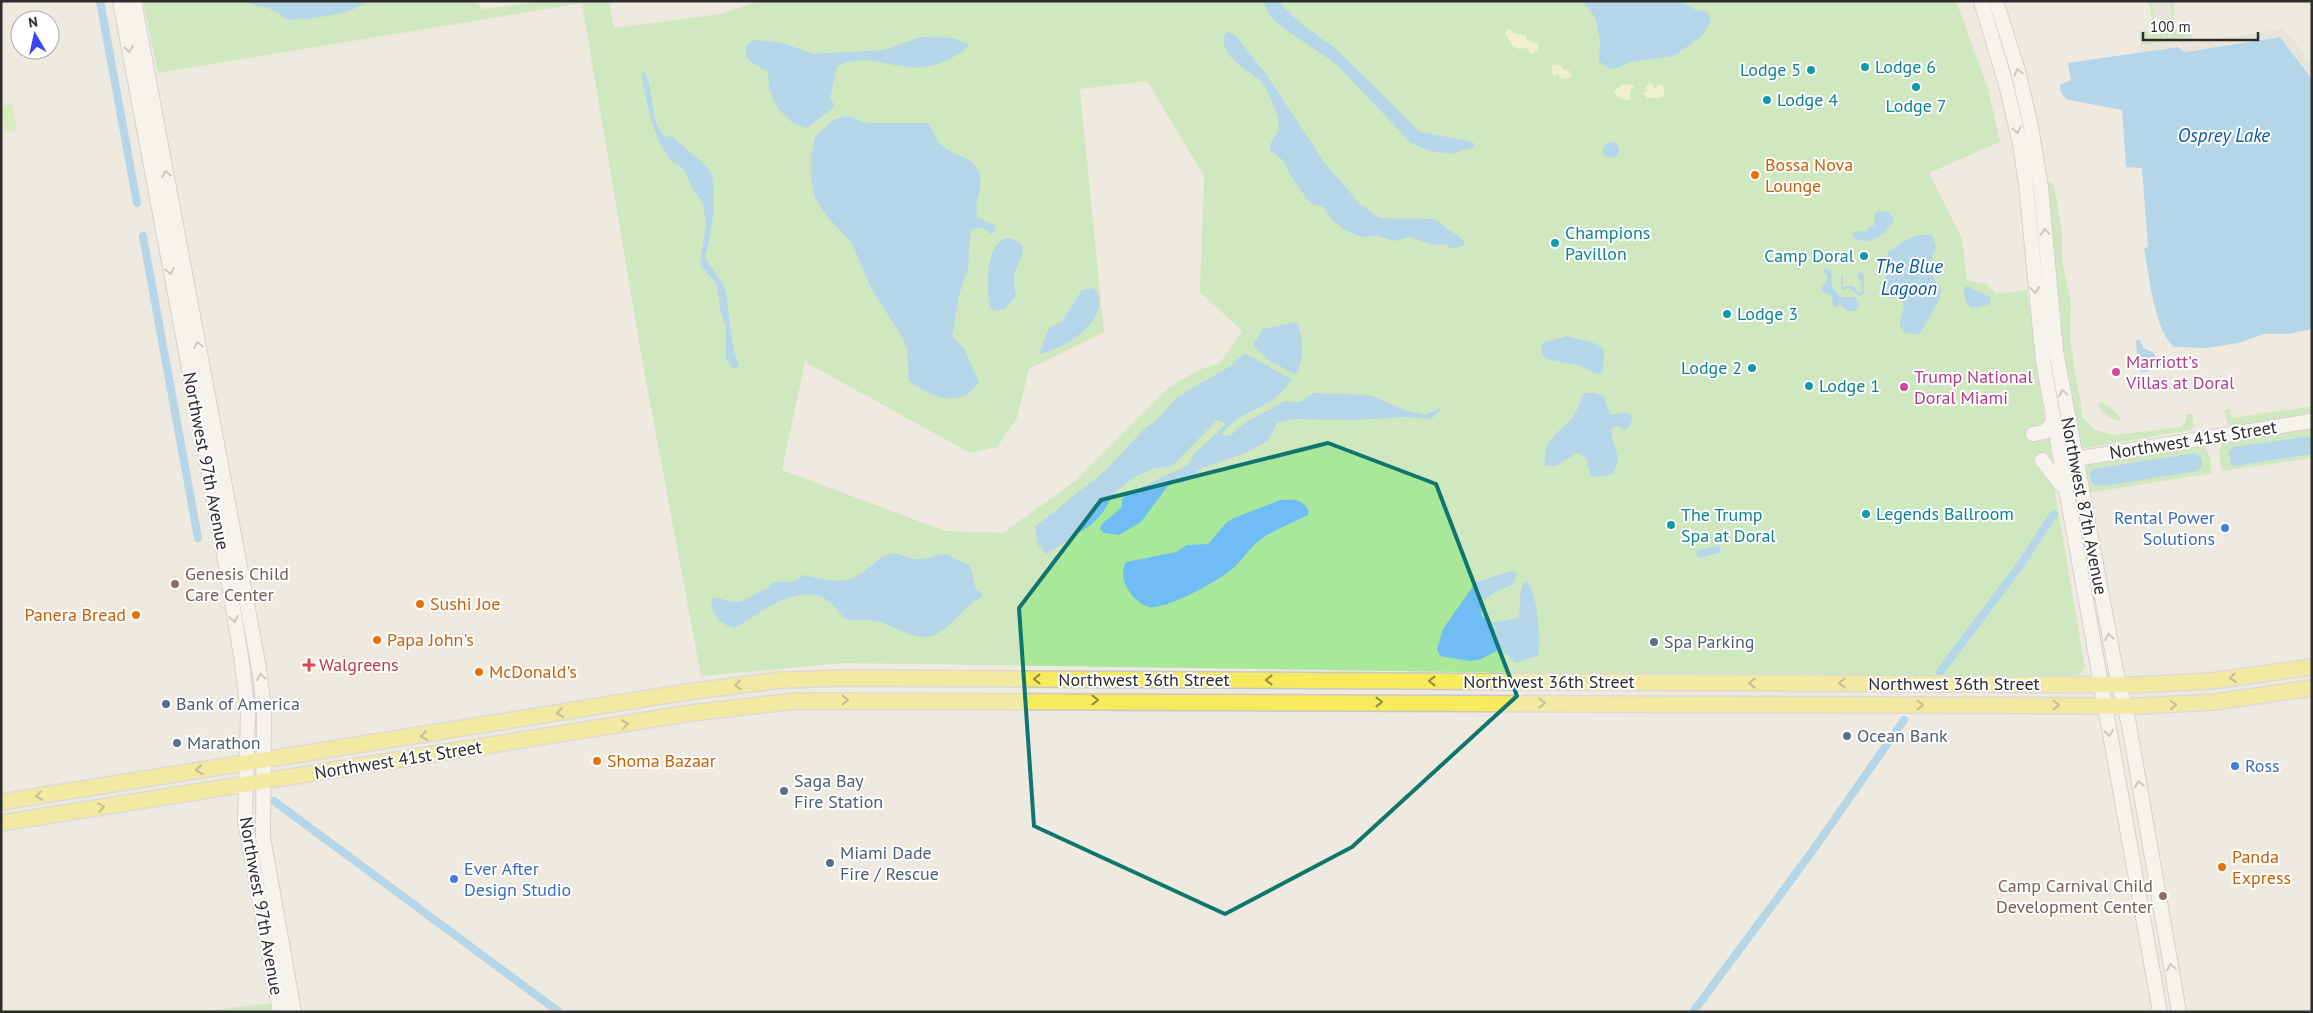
<svg xmlns="http://www.w3.org/2000/svg" width="2313" height="1013" font-family="'PT Sans',sans-serif">
<rect width="100%" height="100%" fill="#efeadf"/>
<path fill="#a9e79a" fill-rule="evenodd" d="M143 1H477L482 9 542 1H609L614 28 720 14 761 1H1956L1988 88 2000 142 1929 173 1962 238 1967 280 1986 284 1997 294 2027 290 2045 422 2051 448 2052 456 2046 470 2053 481 2085 668 2080 674 2072 676 1530 673 844 663 701 676 641 354 582 3 158 73ZM1147 81 1204 176 1200 292 1242 331 1220 363 1198 370 1167 389 1075 481 1003 533 945 531 782 470 805 362 970 453 997 447 1017 418 1029 369 1104 332 1080 89Z
M2149 1H2173C2176 15 2177 34 2155 25L2152 19Z
M2190 25 2193 43 2283 29 2312 64V76L2280 36 2183 51 2182 45 2142 51 2139 31 2164 33Z
M2043 176 2054 185 2062 231V261L2071 303 2070 340 2083 418 2095 430 2114 435 2181 427 2186 421V414H2192L2194 425 2191 430 2086 448 2080 446 2068 386Z
M2100 402 2108 405 2121 418 2119 421C2109 418 2103 414 2098 405Z
M2312 406V414L2232 426 2227 423 2224 410 2230 409 2232 418Z
M2312 426V436L2233 447 2229 451 2235 466 2312 454V458L2222 471 2219 453 2223 441Z
M2197 443C2211 448 2210 460 2212 473L2088 493 2085 470 2090 463ZM2194 453 2089 473 2093 469Z
M273 1003 274 1012H198Z"/>
<path fill="#f4f4c2" d="M1509 29 1515 34 1526 35 1527 40 1538 44V51L1531 54 1527 48 1518 49 1512 45 1505 33Z
M1553 64 1561 66 1564 70 1570 71 1571 77 1566 79 1559 77V73L1555 76 1551 72Z
M1623 84 1636 86 1630 90V100L1619 98 1613 92Z
M1650 84 1653 85 1654 90 1658 85 1663 86 1665 92 1662 98H1646L1644 92 1648 91 1645 87Z"/>
<path fill="#bcef96" d="M12 104 17 131 5 132 1 106Z"/>
<path fill="#dfddd7" d="M2152 1H2171L2173 23 2165 27 2155 25Z
M2283 29 2312 65V76L2280 36 2183 51 2182 45 2142 51V45L2191 37 2193 43Z"/>
<path fill="#6fbdf4" d="M246 1H367C346 18 313 17 287 20 269 3 263 10 246 1Z
M1263 1H1278L1300 23 1336 49 1420 132 1469 141 1474 143 1475 147 1451 154 1430 151 1411 143 1336 64 1279 25 1269 15Z
M1582 1H1681L1696 10 1707 12 1711 21 1703 35 1674 56 1630 62 1617 68 1609 69 1599 61 1600 40 1595 17Z
M1227 31 1236 36 1266 74 1324 162 1359 203 1379 218 1434 219 1463 240 1465 245 1452 249 1445 244 1434 245 1409 237 1394 241 1378 236 1362 237 1345 230 1333 221 1323 207 1314 205 1307 199 1290 175 1284 161 1271 151C1267 140 1278 138 1279 127 1279 115 1272 102 1267 91 1259 70 1227 69 1223 39Z
M921 37 953 38 969 44C966 49 960 53 955 56 908 85 878 47 837 66L830 98 834 104 832 109 807 128C790 126 775 107 770 91 768 86 769 78 768 72 756 63 744 64 746 46L754 40 779 42 814 54 884 50Z
M2280 37 2312 79V329L2288 334H2264L2238 343 2207 348 2174 347C2154 330 2149 274 2144 248L2148 247 2142 168 2126 167 2122 110 2069 100C2063 97 2060 93 2060 85L2071 80 2068 63 2178 47 2185 52Z
M644 72C656 91 648 122 666 137L672 136C679 143 707 165 710 171 718 187 712 239 705 256 710 269 721 277 725 290 730 310 730 349 739 364L737 368H732L726 359V328L720 309 718 291 715 282 700 265 706 225 703 203 691 186 684 169 670 160 659 142 650 117 641 73Z
M846 116 867 123H928C934 132 936 141 945 148 957 158 976 156 980 176 983 192 972 201 978 218L994 225 996 230 991 234 981 227 973 229 970 234 968 269 959 295 952 336 964 349 979 382C961 410 931 397 909 381L907 348 900 334 872 290 852 243 826 215 815 198 811 179V156L815 137 833 120Z
M1603 150a8 8 0 1 1 16 0a8 8 0 1 1-16 0Z
M1880 211 1889 212 1894 221C1885 234 1871 247 1854 238L1853 233 1857 231 1864 232 1875 224 1874 214Z
M1917 235H1932L1936 247C1928 266 1929 274 1942 290 1938 307 1927 319 1920 334H1906L1899 324 1904 308 1902 298H1890L1885 289 1888 252 1904 241Z
M1005 238C1037 242 1017 260 1014 276 1013 282 1015 290 1016 296L1005 309 995 311 990 308C987 288 984 248 1005 238Z
M1824 268 1831 271 1832 286 1840 297H1855L1859 307 1855 311H1848L1840 305 1833 308 1832 296 1823 292 1821 289 1827 280V275L1823 273Z
M1862 272 1864 275V294L1859 296 1850 288 1843 290 1841 288V275L1843 276V287L1853 286 1858 292H1861L1862 284 1857 275Z
M1967 286 1991 298 1990 304 1972 308 1967 304 1963 289Z
M1094 288C1116 317 1064 350 1039 354L1049 328 1062 321 1082 290Z
M1297 322C1303 340 1305 358 1296 375L1267 359 1253 345 1263 329Z
M1567 336 1597 344 1604 350 1603 372 1597 374 1578 365 1545 359 1541 351 1543 343Z
M2136 340H2140L2143 348 2153 352 2156 357 2165 360 2168 364 2150 367V371L2142 372 2138 369Z
M1245 353 1291 379C1281 401 1255 408 1237 419 1231 423 1227 429 1222 433L1225 436C1233 436 1238 428 1245 423 1257 415 1271 410 1284 401L1300 402 1314 393 1354 394 1372 396 1405 410 1425 415 1440 408V411L1431 419 1406 417 1350 420 1293 419 1277 423 1268 441 1246 453 1202 468 1184 482 1173 483 1167 487 1141 522 1119 535 1104 533 1100 529 1101 525 1122 507V499L1127 494 1188 465 1195 453 1224 426 1225 423 1217 420 1172 466 1152 469 1136 476 1115 492 1103 512 1092 524 1047 554 1038 545 1035 527 1105 471 1144 429 1156 421 1177 397 1229 367Z
M1585 393H1596L1604 397 1610 415 1626 413 1633 416 1630 426 1625 429 1616 426 1612 428C1609 446 1627 456 1611 475L1591 477 1586 458 1577 453 1556 466H1545C1543 436 1560 434 1574 415 1579 409 1579 400 1585 393Z
M2312 436V454L2235 466 2231 464 2229 451 2233 447Z
M2194 453 2200 456C2203 462 2203 466 2198 471L2104 486 2093 485 2089 473 2093 469Z
M1280 500C1293 499 1302 498 1309 511L1308 515C1292 523 1275 529 1260 540 1249 548 1242 561 1231 570 1218 581 1166 610 1149 607 1143 606 1135 599 1131 594 1124 584 1120 573 1126 562L1176 552 1187 545 1208 544 1226 523 1234 518Z
M1719 545 1721 552 1698 558 1696 551Z
M894 553C903 555 912 560 921 559 930 559 939 552 948 555 956 558 961 563 970 565L976 590 982 593V597C963 605 953 627 934 635 914 643 894 624 875 621 866 619 855 621 845 619 838 611 830 599 819 596 786 588 761 614 734 628 718 623 712 615 711 598 720 597 727 602 736 602 748 602 754 591 766 590L772 582H795L803 575C818 577 835 584 850 579 867 574 877 555 894 553Z
M1512 571 1517 573 1513 584C1499 591 1478 596 1482 616L1492 623 1518 618C1523 605 1516 591 1526 580 1538 597 1541 635 1538 656 1529 657 1524 662 1515 663L1508 655 1498 650 1481 659 1470 661 1440 656 1437 649 1443 629 1476 582Z"/>
<g fill="none" stroke-linecap="round" stroke-linejoin="round">
<path stroke="#6fbdf4" stroke-width="8" d="M100 1 137 203
M143 236 198 538
M1940 672 2019 567 2054 514
M274 801 559 1012
M1693 1012 1811 853 1904 720"/>
<g stroke="#b3b3c1" stroke-width="16">
<path id="secondary" d="M120 1 224 554 241 656 248 713 245 820 280 1012
M134 1 259 668 264 709 263 837 294 1012
M1981 1 2005 81 2019 139 2026 184 2043 361 2160 1012
M1996 1 2018 71 2031 126 2041 188 2056 351 2116 671 2129 725 2179 1012
M2033 434 2044 432 2053 423
M2075 459 2312 421
M2042 460 2061 485"/>
</g>
<g stroke="#c8c8c8" stroke-width="18">
<path id="primary" d="M1 802 687 692 781 680 846 678 2134 685 2211 681 2312 667
M1 823 691 713 796 701 2139 706 2214 702 2312 688"/>
</g>
<use href="#secondary" stroke="#fff" stroke-width="14"/>
<use href="#primary" stroke="#f7ea5c" stroke-width="15"/>
</g>
<defs><path id="oneway-chevron" d="M-2-3.5L2.5 0L-2 3.5" fill="none" stroke-width="1.6" stroke-linecap="round" stroke-linejoin="round" transform="scale(1.25)"/></defs>
<g stroke="#a0a0a0">
<use href="#oneway-chevron" transform="translate(129 49) rotate(79)"/>
<use href="#oneway-chevron" transform="translate(2018 72) rotate(-106)"/>
<use href="#oneway-chevron" transform="translate(2017 130) rotate(78)"/>
<use href="#oneway-chevron" transform="translate(166 174) rotate(-101)"/>
<use href="#oneway-chevron" transform="translate(2045 232) rotate(-95)"/>
<use href="#oneway-chevron" transform="translate(170 271) rotate(79)"/>
<use href="#oneway-chevron" transform="translate(2035 290) rotate(85)"/>
<use href="#oneway-chevron" transform="translate(198 345) rotate(-101)"/>
<use href="#oneway-chevron" transform="translate(2063 393) rotate(-100)"/>
<use href="#oneway-chevron" transform="translate(234 619) rotate(80)"/>
<use href="#oneway-chevron" transform="translate(2109 637) rotate(-101)"/>
<use href="#oneway-chevron" transform="translate(261 677) rotate(-98)"/>
<use href="#oneway-chevron" transform="translate(2109 733) rotate(80)"/>
<use href="#oneway-chevron" transform="translate(2139 784) rotate(-100)"/>
<use href="#oneway-chevron" transform="translate(2171 967) rotate(-100)"/>
</g>
<g stroke="#928c44">
<use href="#oneway-chevron" transform="translate(2233 678) rotate(172)"/>
<use href="#oneway-chevron" transform="translate(1037 679) rotate(-180)"/>
<use href="#oneway-chevron" transform="translate(1269 680) rotate(-180)"/>
<use href="#oneway-chevron" transform="translate(1432 681) rotate(-180)"/>
<use href="#oneway-chevron" transform="translate(1752 683) rotate(-180)"/>
<use href="#oneway-chevron" transform="translate(1842 683) rotate(-180)"/>
<use href="#oneway-chevron" transform="translate(738 685) rotate(173)"/>
<use href="#oneway-chevron" transform="translate(845 700)"/>
<use href="#oneway-chevron" transform="translate(1095 700)"/>
<use href="#oneway-chevron" transform="translate(1379 702)"/>
<use href="#oneway-chevron" transform="translate(1542 703)"/>
<use href="#oneway-chevron" transform="translate(1920 705)"/>
<use href="#oneway-chevron" transform="translate(2056 705)"/>
<use href="#oneway-chevron" transform="translate(2173 705) rotate(-2)"/>
<use href="#oneway-chevron" transform="translate(560 713) rotate(171)"/>
<use href="#oneway-chevron" transform="translate(625 724) rotate(-9)"/>
<use href="#oneway-chevron" transform="translate(424 736) rotate(171)"/>
<use href="#oneway-chevron" transform="translate(199 770) rotate(171)"/>
<use href="#oneway-chevron" transform="translate(39 796) rotate(171)"/>
<use href="#oneway-chevron" transform="translate(101 807) rotate(-9)"/>
</g>
<path d="M0 0H2313V1013H0ZM1328 443 1436 484 1517 696 1352 847 1225 914 1034 826 1019 608 1101 500Z" fill="#efeadf" fill-opacity=".55" fill-rule="evenodd"/>
<path fill="none" stroke="#0f766e" stroke-width="4" stroke-linejoin="round" d="M1328 443 1436 484 1517 696 1352 847 1225 914 1034 826 1019 608 1101 500Z"/>
<g fill="#0f9aa8" stroke="#fff" stroke-width="2">
<circle cx="1865" cy="67" r="5"/>
<circle cx="1811" cy="70" r="5"/>
<circle cx="1916" cy="87" r="5"/>
<circle cx="1767" cy="100" r="5"/>
<circle cx="1555" cy="243" r="5"/>
<circle cx="1864" cy="256" r="5"/>
<circle cx="1727" cy="314" r="5"/>
<circle cx="1752" cy="368" r="5"/>
<circle cx="1809" cy="386" r="5"/>
<circle cx="1866" cy="514" r="5"/>
<circle cx="1671" cy="525" r="5"/>
</g>
<g fill="#e8710a" stroke="#fff" stroke-width="2">
<circle cx="1755" cy="175" r="5"/>
<circle cx="420" cy="604" r="5"/>
<circle cx="136" cy="615" r="5"/>
<circle cx="377" cy="640" r="5"/>
<circle cx="479" cy="672" r="5"/>
<circle cx="597" cy="761" r="5"/>
<circle cx="2222" cy="867" r="5"/>
</g>
<g fill="#d1479c" stroke="#fff" stroke-width="2">
<circle cx="2116" cy="372" r="5"/>
<circle cx="1904" cy="387" r="5"/>
</g>
<g fill="#3f7fe0" stroke="#fff" stroke-width="2">
<circle cx="2225" cy="528" r="5"/>
<circle cx="2235" cy="766" r="5"/>
<circle cx="454" cy="879" r="5"/>
</g>
<g fill="#8d6e63" stroke="#fff" stroke-width="2">
<circle cx="175" cy="584" r="5"/>
<circle cx="2163" cy="896" r="5"/>
</g>
<g fill="#5c6f8a" stroke="#fff" stroke-width="2">
<circle cx="1654" cy="642" r="5"/>
<circle cx="166" cy="704" r="5"/>
<circle cx="1847" cy="736" r="5"/>
<circle cx="177" cy="743" r="5"/>
<circle cx="784" cy="791" r="5"/>
<circle cx="830" cy="863" r="5"/>
</g>
<path fill="#e0444e" stroke="#fff" stroke-width="2" d="M306.5 657.5h5v5h5v5h-5v5h-5v-5h-5v-5h5z"/>
<g text-anchor="middle" stroke-width="4" stroke-linejoin="round" paint-order="stroke">
<g font-size="18" fill="#0d838f" stroke="#fff" text-anchor="start">
<text x="1875" y="73">Lodge 6</text>
<text x="1801" y="76" text-anchor="end">Lodge 5</text>
<text x="1777" y="106">Lodge 4</text>
<text x="1916" y="112" text-anchor="middle">Lodge 7</text>
<text x="1565" y="239">Champions<tspan x="1565" dy="21">Pavillon</tspan></text>
<text x="1854" y="262" text-anchor="end">Camp Doral</text>
<text x="1737" y="320">Lodge 3</text>
<text x="1742" y="374" text-anchor="end">Lodge 2</text>
<text x="1819" y="392">Lodge 1</text>
<text x="1876" y="520">Legends Ballroom</text>
<text x="1681" y="521">The Trump<tspan x="1681" dy="21">Spa at Doral</tspan></text>
</g>
<g font-size="18" fill="#c56008" stroke="#fff" text-anchor="start">
<text x="1765" y="171">Bossa Nova<tspan x="1765" dy="21">Lounge</tspan></text>
<text x="430" y="610">Sushi Joe</text>
<text x="126" y="621" text-anchor="end">Panera Bread</text>
<text x="387" y="646">Papa John's</text>
<text x="489" y="678">McDonald's</text>
<text x="607" y="767">Shoma Bazaar</text>
<text x="2232" y="863">Panda<tspan x="2232" dy="21">Express</tspan></text>
</g>
<g font-size="18" fill="#b23c85" stroke="#fff" text-anchor="start">
<text x="2126" y="368">Marriott's<tspan x="2126" dy="21">Villas at Doral</tspan></text>
<text x="1914" y="383">Trump National<tspan x="1914" dy="21">Doral Miami</tspan></text>
</g>
<g font-size="18" fill="#2d2d2d" stroke="#fff">
<text transform="translate(2193 440) rotate(-9)" y="6">Northwest 41st Street</text>
<text transform="translate(206 461) rotate(79)" y="6">Northwest 97th Avenue</text>
<text transform="translate(2084 506) rotate(79)" y="6">Northwest 87th Avenue</text>
<text x="1144" y="686">Northwest 36th Street</text>
<text x="1549" y="688">Northwest 36th Street</text>
<text x="1954" y="690">Northwest 36th Street</text>
<text transform="translate(398 760) rotate(-9)" y="6">Northwest 41st Street</text>
<text transform="translate(261 906) rotate(80)" y="6">Northwest 97th Avenue</text>
</g>
<g font-size="18" fill="#366cbe" stroke="#fff" text-anchor="start">
<text x="2215" y="524" text-anchor="end">Rental Power<tspan x="2215" dy="21">Solutions</tspan></text>
<text x="2245" y="772">Ross</text>
<text x="464" y="875">Ever After<tspan x="464" dy="21">Design Studio</tspan></text>
</g>
<g font-size="18" fill="#785e54" stroke="#fff" text-anchor="start">
<text x="185" y="580">Genesis Child<tspan x="185" dy="21">Care Center</tspan></text>
<text x="2153" y="892" text-anchor="end">Camp Carnival Child<tspan x="2153" dy="21">Development Center</tspan></text>
</g>
<g font-size="18" fill="#4e5e75" stroke="#fff" text-anchor="start">
<text x="1664" y="648">Spa Parking</text>
<text x="176" y="710">Bank of America</text>
<text x="1857" y="742">Ocean Bank</text>
<text x="187" y="749">Marathon</text>
<text x="794" y="787">Saga Bay<tspan x="794" dy="21">Fire Station</tspan></text>
<text x="840" y="859">Miami Dade<tspan x="840" dy="21">Fire / Rescue</tspan></text>
</g>
<g font-size="18" fill="#be3a42" stroke="#fff" text-anchor="start">
<text x="319" y="671">Walgreens</text>
</g>
<g font-size="19" font-style="italic" fill="#0759a7" stroke="#fff">
<text x="2224" y="142">Osprey Lake</text>
<text x="1909" y="273">The Blue<tspan x="1909" dy="22">Lagoon</tspan></text>
</g>
</g>
<rect width="2313" height="1013" fill="none" stroke="#2d2d2d" stroke-width="5"/>
<g transform="translate(35 35) rotate(351)"><circle r="24" fill="#ffffff" stroke="#ababab"/>
<path d="M0-4L9 19L0 12L-9 19Z" fill="#3c44ff"/>
<text y="-8" font-size="14" font-weight="bold" text-anchor="middle" fill="#2d2d2d">N</text>
</g>
<path d="M2143 32v8h115v-8" fill="none" stroke="#2d2d2d" stroke-width="2.5"/>
<text x="2150" y="32" font-size="15" fill="#2d2d2d" stroke="#ffffff" stroke-width="4" paint-order="stroke">100 m</text>
</svg>
